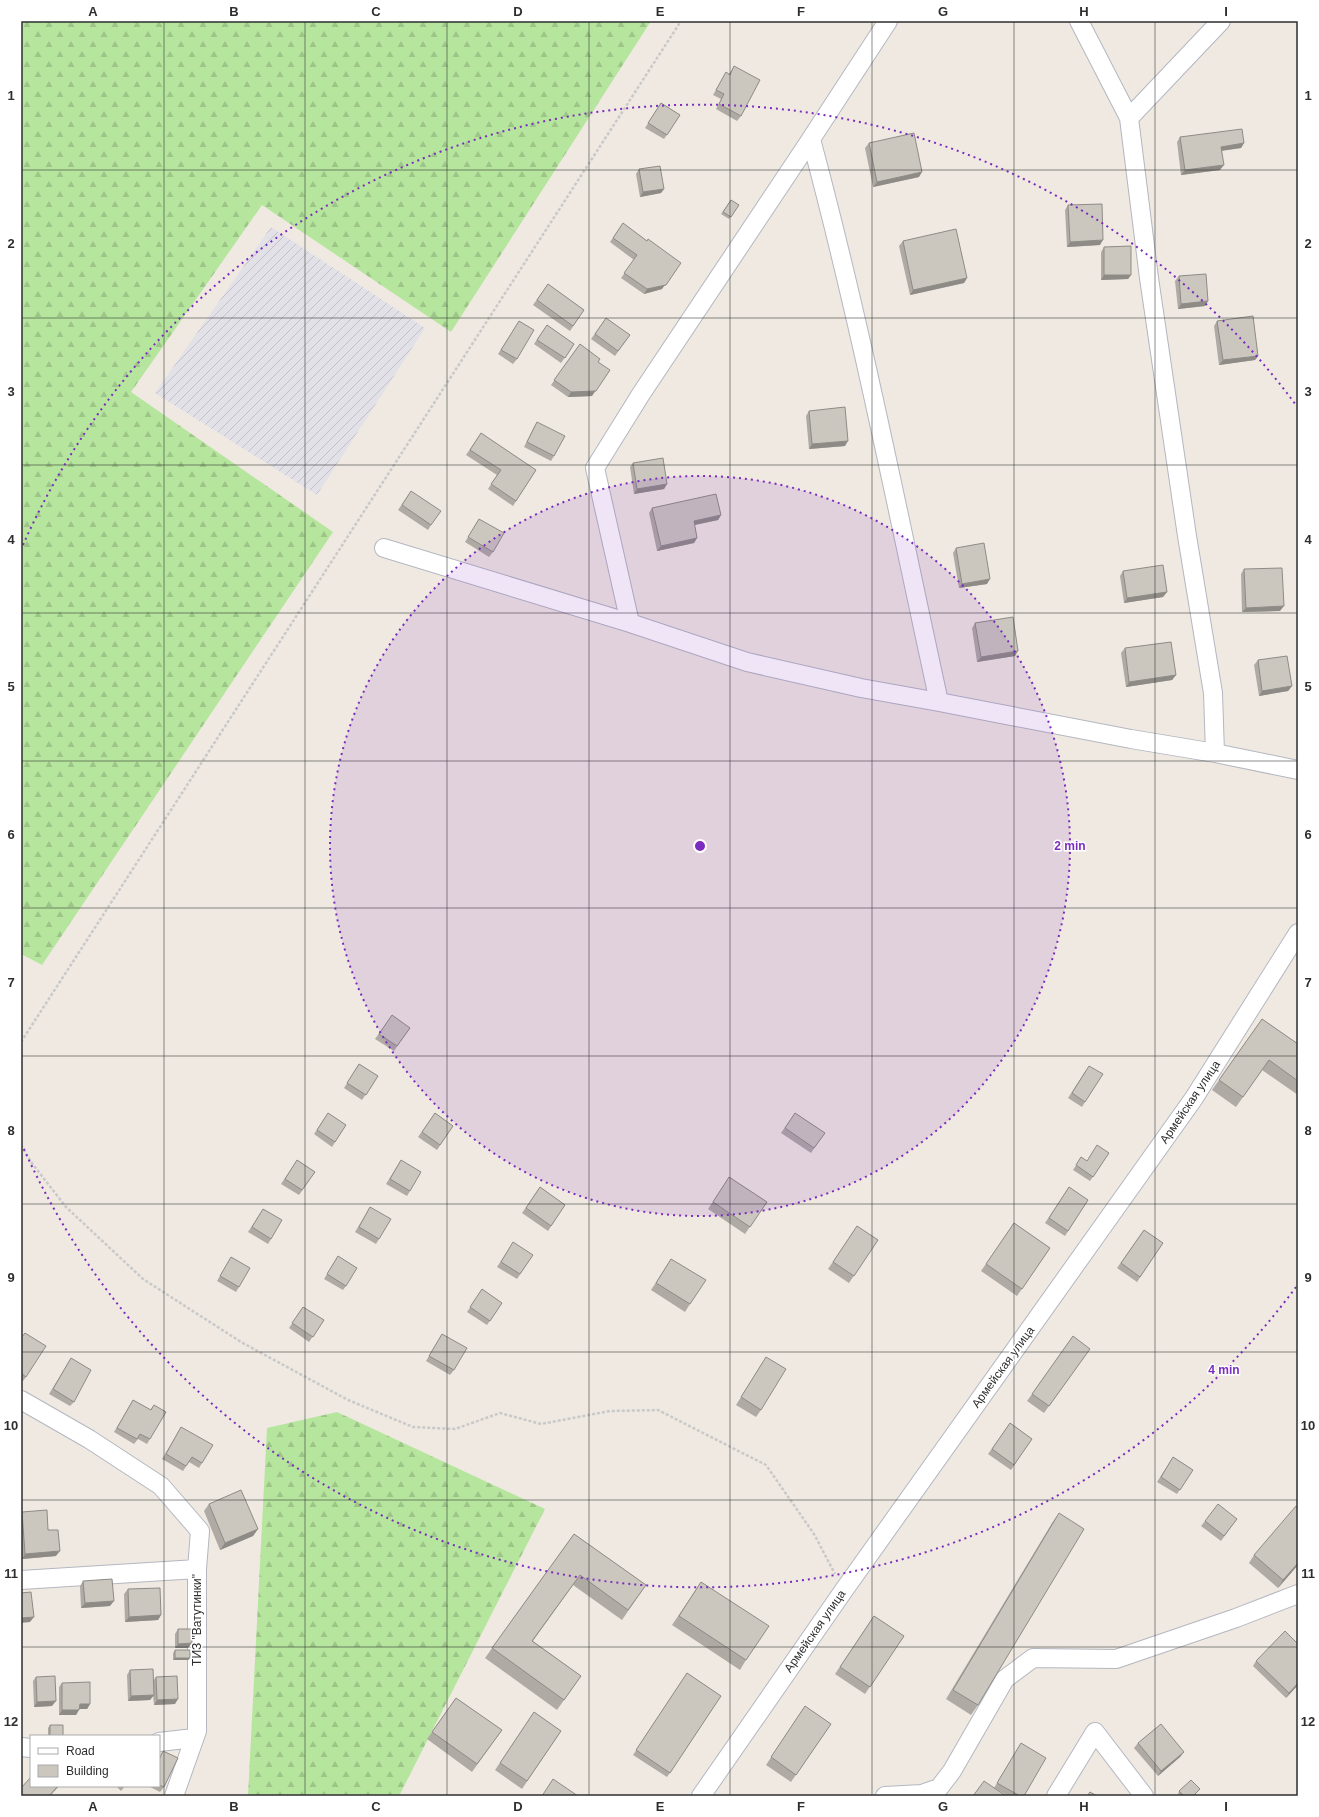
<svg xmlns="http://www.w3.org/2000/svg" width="1319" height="1817" font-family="Helvetica,sans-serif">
<defs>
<pattern id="industrial-furrows" width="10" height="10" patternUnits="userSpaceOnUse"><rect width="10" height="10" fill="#e3e1e8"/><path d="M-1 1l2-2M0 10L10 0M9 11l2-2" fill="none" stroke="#c3c1c7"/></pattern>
<pattern id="forest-firs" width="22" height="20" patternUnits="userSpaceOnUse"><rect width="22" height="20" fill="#b6e59e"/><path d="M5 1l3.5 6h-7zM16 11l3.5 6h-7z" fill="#9dc588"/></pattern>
</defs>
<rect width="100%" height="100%" fill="#efe9e1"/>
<path fill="url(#industrial-furrows)" d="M271 227 425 328 317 495 155 393Z"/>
<path fill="url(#forest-firs)" d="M21 21H651L451 332 262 205 131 392 333 532 42 965 21 954Z
M337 1412 545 1509 399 1796H248L267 1428Z"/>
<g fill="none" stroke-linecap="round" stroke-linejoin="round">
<g stroke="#b4b7c1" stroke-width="20">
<path id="minor" d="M888 21 811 139C861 325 898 514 939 702L1131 739 1215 753
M1079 21 1129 118
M1221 21 1129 118 1149 278 1187 536 1213 693 1215 753 1298 770
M811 139 641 394 595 468 630 623 747 662 861 688 939 702
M384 548 630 623
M21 1400 89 1439 161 1486 200 1531 197 1569
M21 1580 197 1569V1731L174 1796
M159 1742 194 1738
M21 1747 31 1748
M701 1796 844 1590 1194 1098 1298 933
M885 1796 922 1794 939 1788 952 1771 1005 1679 1033 1658 1116 1659 1236 1618 1298 1594
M1056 1796 1095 1732 1144 1796"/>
</g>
<path stroke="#c9c9c9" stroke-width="2.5" stroke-dasharray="3 2" stroke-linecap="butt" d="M21 1042 681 21
M21 1145 31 1162 66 1207 143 1279 241 1342 348 1400 413 1427 455 1429 500 1413 541 1424 610 1411 658 1410 766 1465 814 1534 835 1574"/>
<use href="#minor" stroke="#fff" stroke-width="18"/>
</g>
<path fill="#afaba4" d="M734 66 741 116 737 121 716 109 721 99 713 95 726 72 729 74Z
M661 103 680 115 664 139 645 128Z
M1180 137 1244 143 1241 148 1222 151 1220 170 1181 175 1177 142Z
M869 143 919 177 873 187 865 148Z
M639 169 664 189 661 193 640 197 636 174Z
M731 200 739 205 729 219 721 214Z
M1068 205 1100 245 1067 247 1065 210Z
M623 223 647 241 662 289 644 294 621 278 634 260 610 242Z
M903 241 967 278 964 283 910 295 899 246Z
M1104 247 1131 275 1128 279 1101 280V252Z
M1179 276 1208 301 1205 306 1178 309 1175 281Z
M548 284 584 310 570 331 533 305Z
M606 318 630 335 615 356 591 339Z
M519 321 517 359 513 364 498 354Z
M1217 321 1258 356 1255 360 1219 365 1214 326Z
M547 325 574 344 561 363 534 344Z
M580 344 598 362 592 396 568 397 551 385Z
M809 411 845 446 809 449 806 416Z
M537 422 554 456 551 461 524 447 534 427Z
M481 433 536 470 513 506 488 489 497 475 466 455Z
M633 463 667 484 664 489 634 494 630 467Z
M411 491 431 525 428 530 398 510Z
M652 508 721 515 718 520 694 525 697 538 694 543 657 551 649 513Z
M479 519 493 552 489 557 465 542Z
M956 548 987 584 959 588 953 553Z
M1244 569 1280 611 1242 612 1241 574Z
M1123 571 1167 592 1163 597 1124 603 1120 576Z
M975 623 1015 656 977 662 972 628Z
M1125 648 1176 675 1172 680 1126 687 1121 653Z
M1258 660 1292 686 1288 691 1259 696 1254 665Z
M392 1015 410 1028 394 1051 375 1039Z
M1262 1019 1298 1044V1095L1262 1070 1236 1107 1212 1090Z
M359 1064 378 1076 362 1100 344 1088Z
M1086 1070 1085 1102 1082 1107 1068 1098Z
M328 1113 346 1125 332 1147 314 1134Z
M435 1113 453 1126 437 1150 418 1137Z
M795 1113 825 1133 811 1153 781 1133Z
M1109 1153 1090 1181 1073 1170 1081 1157 1087 1161Z
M297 1160 315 1172 299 1195 281 1184Z
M401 1160 410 1191 407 1196 386 1184Z
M729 1177 767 1202 745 1234 708 1209Z
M540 1187 565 1205 548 1231 522 1213Z
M1069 1187 1088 1200 1065 1236 1045 1223Z
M370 1207 379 1239 376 1244 355 1232Z
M263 1209 271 1239 268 1244 248 1232Z
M1014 1223 1050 1248 1017 1296 981 1271Z
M857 1226 878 1240 849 1283 828 1269Z
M1144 1230 1163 1243 1137 1282 1117 1268Z
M510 1247 533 1255 517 1279 497 1267Z
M338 1256 346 1286 343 1290 324 1279Z
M231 1257 239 1287 236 1292 217 1281Z
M671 1259 690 1304 685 1312 651 1290Z
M482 1289 502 1303 487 1325 467 1312Z
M303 1307 324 1320 309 1342 289 1328Z
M442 1334 454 1370 450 1375 426 1361Z
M1073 1336 1085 1356 1044 1413 1027 1401Z
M21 1338 26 1377 23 1381 21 1380Z
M766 1357 761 1410 756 1417 736 1405Z
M71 1358 74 1402 70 1406 49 1394Z
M133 1400 150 1410 154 1405 150 1439 147 1444 138 1439 134 1444 114 1432Z
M1010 1423 1032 1439 1011 1470 988 1454Z
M181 1427 202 1463 199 1468 189 1462 183 1471 162 1459Z
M1173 1457 1193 1470 1177 1494 1157 1482Z
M209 1504 258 1529 253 1536 220 1550 204 1511Z
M22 1512 48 1530 56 1556 22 1559 21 1549V1513Z
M1059 1513 978 1705 971 1715 946 1699 1052 1523Z
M1237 1519 1221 1541 1201 1526 1205 1521Z
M574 1534 646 1585 622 1620 573 1585 533 1641 581 1676 557 1710 485 1658Z
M1254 1555 1298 1565 1278 1588 1249 1563Z
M83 1581 110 1606 81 1608 80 1586Z
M701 1582 746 1660 740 1670 672 1625Z
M128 1589 161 1615 158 1620 125 1622 124 1594Z
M874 1616 904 1636 865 1694 835 1674Z
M178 1629 188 1648H175V1634Z
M175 1650 190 1658 188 1660H173V1653Z
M1256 1661 1298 1685 1286 1698 1253 1666Z
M130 1670 153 1681 156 1677 175 1704 154 1705 153 1696 150 1700 128 1701 127 1675Z
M687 1673 721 1696 667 1777 633 1755Z
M36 1677 52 1706 34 1707 33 1681Z
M62 1683 90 1704 87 1709H79L76 1715H59V1687Z
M456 1698 502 1730 472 1772 427 1739Z
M805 1706 831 1724 791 1782 766 1765Z
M534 1712 561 1731 522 1789 495 1770Z
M50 1725 63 1736H48V1728Z
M1021 1743 1024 1796H1008L994 1788Z
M1138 1743 1184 1752 1180 1757 1158 1776 1134 1748Z
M163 1751 164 1787 160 1792 148 1786H159V1758Z
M116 1786H125L121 1791Z
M1200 1789 1194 1796H1180L1178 1794 1179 1791Z"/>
<path fill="#8e8b86" d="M1244 143 1241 148 1218 151 1221 147Z
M1224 165 1220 170 1181 175 1185 170Z
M922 172 919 177 873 187 877 182Z
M664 189 661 193 640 197 643 192Z
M1103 240 1100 245 1067 247 1070 242Z
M678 267 662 289 644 294 647 289Z
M1104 275H1131L1128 279 1101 280Z
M967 278 964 283 910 295 913 290Z
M1208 301 1205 306 1178 309 1181 304Z
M1258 356 1255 360 1219 365 1223 360Z
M610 370 592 396 568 397 571 392Z
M848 441 845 446 809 449 812 444Z
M667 484 664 489 634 494 637 489Z
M721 515 718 520 690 526 694 521Z
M697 538 694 543 657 551 661 546Z
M990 579 987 584 959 588 962 584Z
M1167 592 1163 597 1124 603 1127 598Z
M1284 606 1280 611 1242 612 1246 608Z
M1018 651 1015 656 977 662 981 657Z
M1176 675 1172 680 1126 687 1129 682Z
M1292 686 1288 691 1259 696 1262 691Z
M258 1529 253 1536 220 1550 225 1543Z
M60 1551 56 1556 22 1559 25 1554Z
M1298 1563V1565L1278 1588 1283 1580Z
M114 1601 110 1606 81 1608 85 1603Z
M161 1615 158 1620 125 1622 129 1617Z
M34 1617 30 1622 21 1623V1618Z
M192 1643 188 1648H175L178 1644Z
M175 1658H190L188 1660H173Z
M1298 1683V1685L1286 1698 1289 1693Z
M154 1695 150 1700 128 1701 131 1696Z
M178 1699 175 1704 154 1705 157 1700Z
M56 1701 52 1706 34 1707 37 1702Z
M80 1704H90L87 1709H76Z
M62 1710H79L76 1715H59Z
M1184 1752 1180 1757 1158 1776 1161 1771Z
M58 1786H59L50 1796H49Z"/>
<path fill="#cbc7bf" stroke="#8e8b86" d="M734 66 760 80 741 116 719 104 724 94 716 90 726 72 730 75Z
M661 103 680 115 667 135 648 123Z
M1242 129 1244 143 1221 147 1224 165 1185 170 1180 137Z
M914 133 922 172 877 182 869 143Z
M660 166 664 189 643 192 639 169Z
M731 200 739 205 731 217 723 212Z
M1102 204 1103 240 1070 242 1068 205Z
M623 223 647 241 648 239 681 263 666 285 647 289 624 273 637 255 613 238Z
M956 229 967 278 913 290 903 241Z
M1131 246V275H1104V247Z
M1206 274 1208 301 1181 304 1179 276Z
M548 284 584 310 573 326 537 300Z
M1253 316 1258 356 1223 360 1217 321Z
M606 318 630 335 618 351 595 334Z
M519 321 534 330 517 359 501 350Z
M547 325 574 344 565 358 537 340Z
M580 344 600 359 598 362 610 370 596 391 571 392 554 380Z
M845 407 848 441 812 444 809 411Z
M537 422 565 436 554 456 527 442Z
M481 433 536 470 516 501 491 484 501 470 470 450Z
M663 458 667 484 637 489 633 463Z
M411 491 441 511 431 525 402 505Z
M716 494 721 515 694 521 697 538 661 546 652 508Z
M479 519 504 533 493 552 468 537Z
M984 543 990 579 962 584 956 548Z
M1163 565 1167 592 1127 598 1123 571Z
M1282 568 1284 606 1246 608 1244 569Z
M1013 617 1018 651 981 657 975 623Z
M1171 642 1176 675 1129 682 1125 648Z
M1287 656 1292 686 1262 691 1258 660Z
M392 1015 410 1028 397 1046 379 1034Z
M1262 1019 1298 1044V1081L1269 1060 1243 1097 1219 1080Z
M359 1064 378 1076 366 1095 347 1083Z
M1089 1066 1103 1074 1085 1102 1072 1093Z
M328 1113 346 1125 335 1142 317 1130Z
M435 1113 453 1126 440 1145 422 1132Z
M795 1113 825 1133 814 1148 785 1128Z
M1097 1145 1109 1153 1093 1177 1076 1165 1081 1157 1087 1161Z
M297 1160 315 1172 302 1190 285 1179Z
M401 1160 421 1172 410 1191 390 1179Z
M729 1177 767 1202 750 1227 713 1202Z
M540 1187 565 1205 551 1226 526 1208Z
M1069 1187 1088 1200 1068 1231 1049 1218Z
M370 1207 391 1219 379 1239 359 1227Z
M263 1209 282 1220 271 1239 252 1227Z
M1014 1223 1050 1248 1022 1289 986 1264Z
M857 1226 878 1240 854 1276 833 1262Z
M1144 1230 1163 1243 1140 1277 1121 1263Z
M513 1242 533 1255 520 1274 501 1262Z
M338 1256 357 1268 346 1286 327 1274Z
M231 1257 250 1268 239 1287 220 1276Z
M671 1259 706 1280 690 1304 656 1283Z
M482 1289 502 1303 490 1321 470 1307Z
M303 1307 324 1320 313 1337 292 1323Z
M25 1333 46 1346 26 1377 21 1373V1338Z
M442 1334 467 1348 454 1370 429 1356Z
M1073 1336 1090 1349 1049 1406 1032 1394Z
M766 1357 786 1369 761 1410 741 1397Z
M71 1358 91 1370 74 1402 53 1389Z
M133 1400 151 1410 154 1405 166 1412 150 1439 140 1434 137 1439 117 1428Z
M1010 1423 1032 1439 1014 1465 992 1449Z
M181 1427 213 1445 202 1463 192 1457 186 1466 166 1454Z
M1173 1457 1193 1470 1180 1490 1161 1477Z
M241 1490 258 1529 225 1543 209 1504Z
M1218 1504 1237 1519 1224 1536 1205 1521Z
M1296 1506 1298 1508V1563L1283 1580 1254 1555Z
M47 1510 48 1530H58L60 1551 25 1554 22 1512Z
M1059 1513 1084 1529 978 1705 953 1690Z
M574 1534 646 1585 628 1610 580 1575 532 1641 581 1676 564 1700 492 1648Z
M112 1579 114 1601 85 1603 83 1581Z
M701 1582 769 1626 746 1660 679 1616Z
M160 1588 161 1615 129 1617 128 1589Z
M31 1592 34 1617 21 1618V1593Z
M874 1616 904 1636 870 1687 840 1667Z
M178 1629H192V1643L178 1644Z
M1285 1631 1298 1644V1683L1289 1693 1256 1661Z
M175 1650H190V1658H175Z
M153 1669 154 1695 131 1696 130 1670Z
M687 1673 721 1696 670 1773 636 1750Z
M55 1676 56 1701 37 1702 36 1677Z
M177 1676 178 1699 157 1700 156 1677Z
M90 1682V1704H80L79 1710H62V1683Z
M456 1698 502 1730 477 1764 432 1732Z
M805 1706 831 1724 796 1775 771 1757Z
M534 1712 561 1731 527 1781 500 1763Z
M1161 1724 1184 1752 1161 1771 1138 1743Z
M50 1725H63V1736H50Z
M1021 1743 1046 1758 1024 1796H1020L997 1783Z
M163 1751 178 1758 164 1787 159 1785V1760Z
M31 1777V1786H58L49 1796H21V1788Z
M553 1779 578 1796H542Z
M1191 1780 1200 1789 1193 1796H1184L1179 1791Z
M984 1781 1006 1796H973Z
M1090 1792 1097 1796H1087Z"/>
<path fill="none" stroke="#2e2e2e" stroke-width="1" stroke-opacity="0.55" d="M164 21V1796M305 21V1796M447 21V1796M589 21V1796M730 21V1796M872 21V1796M1014 21V1796M1155 21V1796M21 170H1298M21 318H1298M21 465H1298M21 613H1298M21 761H1298M21 908H1298M21 1056H1298M21 1204H1298M21 1352H1298M21 1500H1298M21 1647H1298"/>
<circle cx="700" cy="846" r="370" fill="#7b2cbf" fill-opacity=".12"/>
<g fill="none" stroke="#7b2cbf" stroke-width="2" stroke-dasharray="2 4">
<circle cx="700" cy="846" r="370"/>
<path d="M1296 1287A741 741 0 0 1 23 1147M23 545A741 741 0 0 1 1296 405"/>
</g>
<g text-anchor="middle" stroke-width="3" stroke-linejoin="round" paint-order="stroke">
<g font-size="12" fill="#2e2e2e" stroke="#fff">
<text transform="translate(1190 1102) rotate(-56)" y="4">Армейская улица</text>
<text transform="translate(1003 1367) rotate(-54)" y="4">Армейская улица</text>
<text transform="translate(197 1620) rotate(-90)" y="4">ТИЗ "Ватутинки"</text>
<text transform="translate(815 1631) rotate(-55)" y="4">Армейская улица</text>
</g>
</g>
<circle cx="700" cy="846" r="6" fill="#7b2cbf" stroke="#fff" stroke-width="2"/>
<g font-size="12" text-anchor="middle" font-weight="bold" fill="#7b2cbf" stroke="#fff" stroke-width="3" stroke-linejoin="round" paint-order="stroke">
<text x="1070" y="850">2 min</text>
<text x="1224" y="1374">4 min</text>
</g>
<rect width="1319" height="1817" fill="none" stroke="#ffffff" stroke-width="44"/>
<rect x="30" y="1735" width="130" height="52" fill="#ffffff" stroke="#ababab"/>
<rect x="38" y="1748" width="20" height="6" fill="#ffffff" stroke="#ababab"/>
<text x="66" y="1755" font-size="12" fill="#2e2e2e">Road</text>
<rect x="38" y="1765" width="20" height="12" fill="#cbc7bf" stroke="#ababab"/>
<text x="66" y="1775" font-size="12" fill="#2e2e2e">Building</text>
<rect x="22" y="22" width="1275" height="1773" fill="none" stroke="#2e2e2e" stroke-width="1.5"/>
<g font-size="13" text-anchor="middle" font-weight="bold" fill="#2e2e2e">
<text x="93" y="16">A</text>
<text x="234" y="16">B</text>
<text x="376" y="16">C</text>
<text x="518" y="16">D</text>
<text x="660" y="16">E</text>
<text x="801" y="16">F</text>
<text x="943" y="16">G</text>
<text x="1084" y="16">H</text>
<text x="1226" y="16">I</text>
<text x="11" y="100">1</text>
<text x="1308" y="100">1</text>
<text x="11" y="248">2</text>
<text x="1308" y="248">2</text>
<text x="11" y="396">3</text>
<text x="1308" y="396">3</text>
<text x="11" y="544">4</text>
<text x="1308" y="544">4</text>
<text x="11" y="691">5</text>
<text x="1308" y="691">5</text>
<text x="11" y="839">6</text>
<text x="1308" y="839">6</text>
<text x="11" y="987">7</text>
<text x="1308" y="987">7</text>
<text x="11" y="1135">8</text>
<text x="1308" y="1135">8</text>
<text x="11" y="1282">9</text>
<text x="1308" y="1282">9</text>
<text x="11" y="1430">10</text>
<text x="1308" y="1430">10</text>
<text x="11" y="1578">11</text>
<text x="1308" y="1578">11</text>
<text x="11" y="1726">12</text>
<text x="1308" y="1726">12</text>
<text x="93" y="1811">A</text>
<text x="234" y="1811">B</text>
<text x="376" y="1811">C</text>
<text x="518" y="1811">D</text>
<text x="660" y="1811">E</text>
<text x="801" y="1811">F</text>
<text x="943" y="1811">G</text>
<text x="1084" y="1811">H</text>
<text x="1226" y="1811">I</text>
</g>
</svg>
